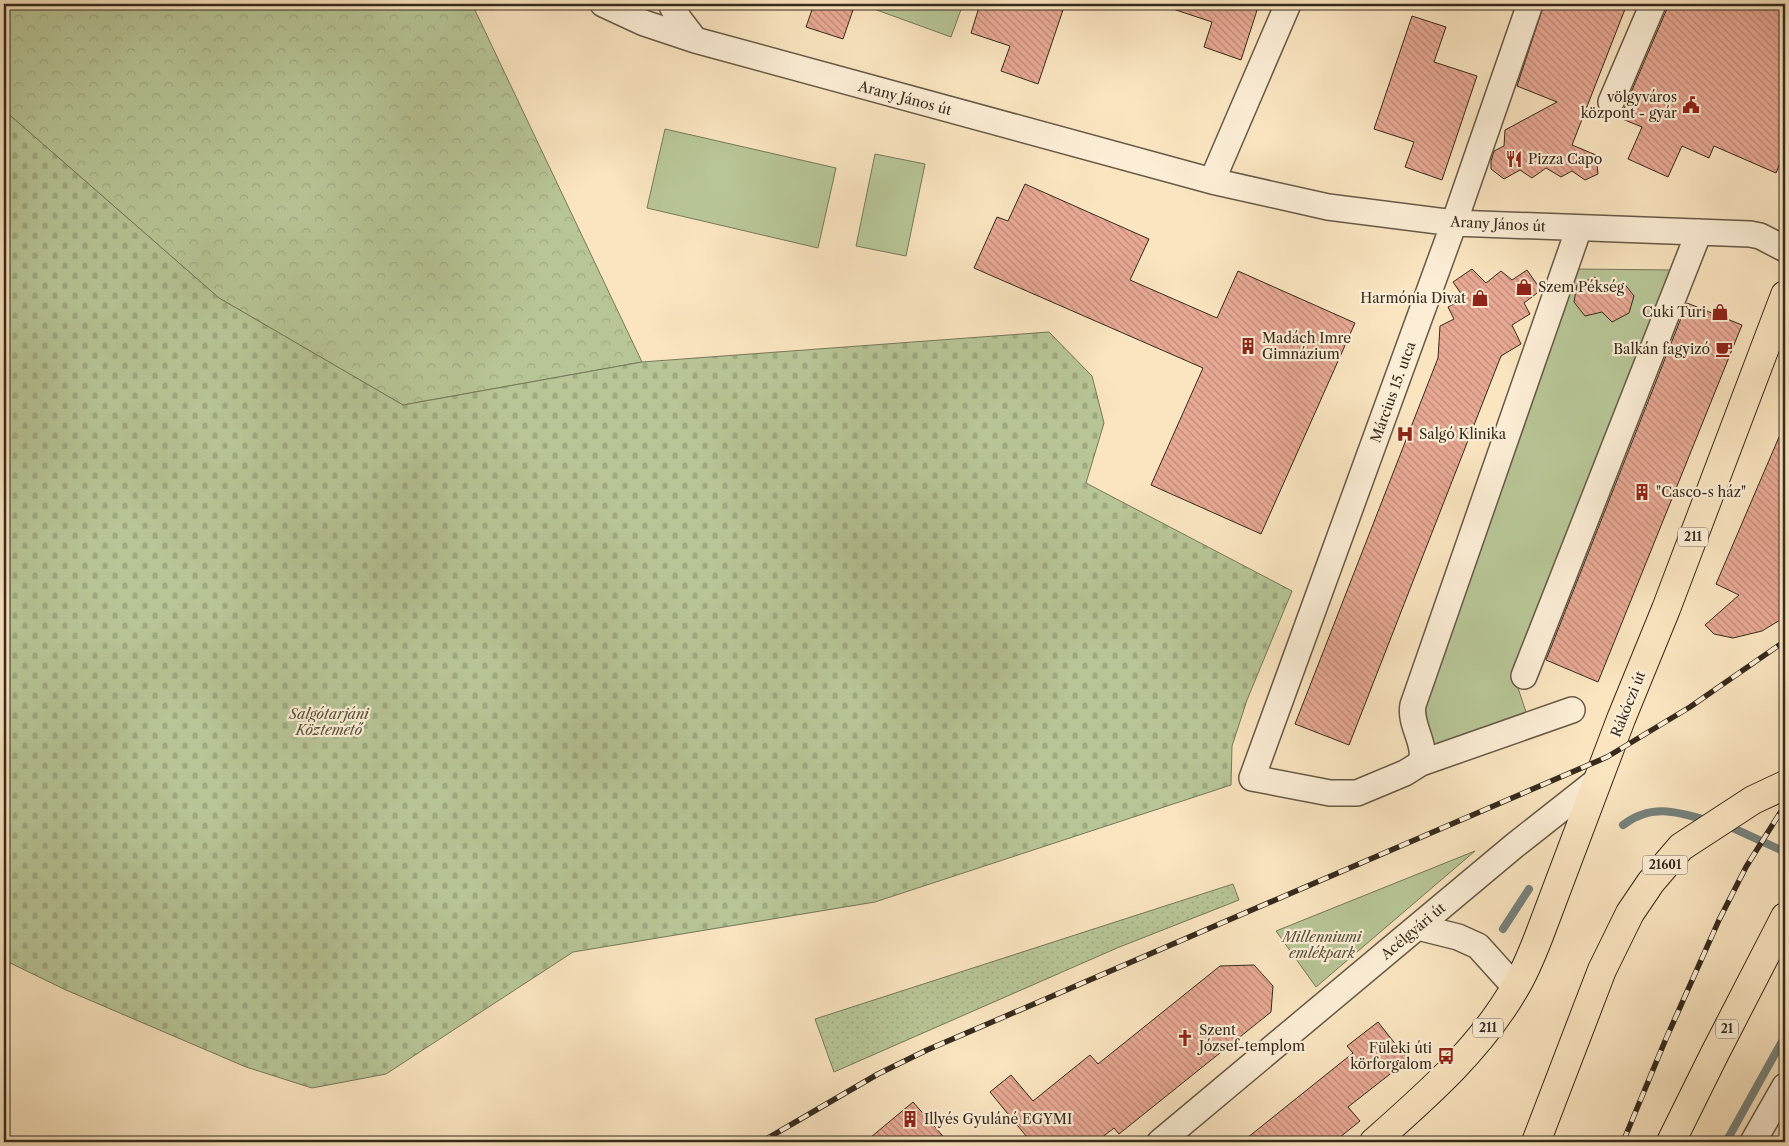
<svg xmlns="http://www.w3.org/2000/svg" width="1789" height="1146" font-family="'Libre Caslon Text',serif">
<defs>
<pattern id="grass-dots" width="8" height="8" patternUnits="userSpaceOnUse" patternTransform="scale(1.25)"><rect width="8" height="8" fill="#b8c697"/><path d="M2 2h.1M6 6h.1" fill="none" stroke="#9faa82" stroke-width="1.8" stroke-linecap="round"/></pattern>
<pattern id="forest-crowns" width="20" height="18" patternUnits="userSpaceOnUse" patternTransform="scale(1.25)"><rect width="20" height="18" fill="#b8c697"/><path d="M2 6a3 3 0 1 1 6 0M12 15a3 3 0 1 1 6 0" fill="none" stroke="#9faa82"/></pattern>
<pattern id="cemetery-stones" width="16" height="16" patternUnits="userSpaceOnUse" patternTransform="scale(1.25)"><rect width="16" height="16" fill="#b8c697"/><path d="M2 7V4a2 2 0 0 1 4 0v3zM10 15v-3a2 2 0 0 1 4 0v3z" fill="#9faa82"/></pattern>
<pattern id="building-back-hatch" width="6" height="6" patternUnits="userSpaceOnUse" patternTransform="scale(1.25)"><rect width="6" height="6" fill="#e8a994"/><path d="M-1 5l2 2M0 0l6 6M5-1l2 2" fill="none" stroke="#bd8a78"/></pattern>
</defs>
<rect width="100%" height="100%" fill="#fae5c0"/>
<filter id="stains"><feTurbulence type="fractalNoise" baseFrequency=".004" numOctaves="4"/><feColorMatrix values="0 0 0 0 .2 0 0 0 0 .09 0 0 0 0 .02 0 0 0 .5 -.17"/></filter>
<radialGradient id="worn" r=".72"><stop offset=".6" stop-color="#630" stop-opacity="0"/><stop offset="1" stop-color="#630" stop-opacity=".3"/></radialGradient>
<path fill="url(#grass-dots)" stroke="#77785a" d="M1233 884 1239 900 1117 948 834 1072 815 1019Z"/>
<path fill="url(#forest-crowns)" stroke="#77785a" d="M4 4H472L642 362 403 405 219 298 4 110Z"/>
<path fill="url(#cemetery-stones)" stroke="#77785a" d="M4 110 219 298 403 405 642 362 1049 332 1092 376 1104 423 1086 483 1292 591 1247 700 1232 746 1231 785 875 902 573 952 386 1074 312 1088 246 1067 66 990 4 960Z"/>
<path fill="#b8c697" stroke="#77785a" d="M876 4H963L951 37 874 9Z
M665 129 836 168 818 248 647 208Z
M875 154 925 164 906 256 856 246Z
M1575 269 1675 270 1518 657 1517 685 1527 715 1440 746 1433 744 1422 718Z
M1475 851 1316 987 1276 931Z"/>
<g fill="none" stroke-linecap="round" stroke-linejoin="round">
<path stroke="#76827c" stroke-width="8" d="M1623 825C1651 803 1678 812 1709 821
M1725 826 1735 829 1785 852
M1503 929 1529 889
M1726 1142 1785 1036"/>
</g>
<path fill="url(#building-back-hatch)" stroke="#362a1d" d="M814 4H855L843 39 806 27Z
M980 4H1065L1038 84 1001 71 1010 46 971 33Z
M1170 4H1259L1241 60 1204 47 1212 22 1170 8Z
M1544 4H1627L1572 145 1596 155 1598 174 1585 180 1572 171 1561 177 1546 168 1532 178 1520 170 1504 179 1491 169V161L1494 151 1504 146 1505 130 1557 102 1517 86Z
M1669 4H1769L1785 11V151L1776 173 1714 146 1709 158 1682 146 1668 177 1628 159 1642 127 1620 118Z
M1412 16 1446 27 1434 62 1477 76 1442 180 1405 167 1414 142 1374 129Z
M1025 184 1149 239 1130 280 1217 318 1238 271 1355 323 1261 534 1151 485 1203 368 974 268 997 217 1008 221Z
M1472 269 1486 283 1501 271 1512 280 1527 270 1541 290 1524 303 1530 314 1512 325 1521 344 1501 356 1349 745 1295 724 1438 358 1440 326 1454 319 1448 307 1464 298 1453 282Z
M1595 277 1607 289 1623 282 1634 296 1629 313 1612 322 1602 312 1585 316 1574 302 1577 285Z
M1687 303 1742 325 1598 682 1546 660Z
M1785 423V617L1762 631 1733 638 1714 634 1705 625 1739 595 1716 584Z
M1254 965 1273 986 1271 1012 1119 1134 1114 1128 1096 1142H1031L990 1092 1011 1075 1033 1101 1090 1055 1098 1064 1220 966Z
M1378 1022 1408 1060 1348 1107 1360 1121 1334 1142H1242L1353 1053 1347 1046Z
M913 1102 948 1142H865Z"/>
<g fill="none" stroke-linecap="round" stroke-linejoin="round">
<g stroke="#675946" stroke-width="28">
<path id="minor" d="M603 4 644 23 695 40 1212 181 1328 207 1454 223 1750 234 1760 236 1785 249
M671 4 679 19 695 40
M1530 4 1454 223 1252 778 1330 793H1357L1405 773 1421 763C1427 743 1409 725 1413 705L1579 228
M1611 102 1653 4
M1212 181 1288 4
M1524 676 1699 232
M1421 763 1572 710
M1418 927 1458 937 1478 946 1516 988
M1160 1142 1514 846 1599 779
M1753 1142 1785 1086"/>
</g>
<g stroke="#362a1d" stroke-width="30">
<path id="primary" d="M1374 1142C1426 1096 1480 1049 1515 988 1525 972 1532 954 1539 936L1621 719 1666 609 1785 295
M1536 1142 1602 970 1630 913 1651 882 1681 847 1753 800 1785 785
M1671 1142 1714 1055 1785 917"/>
</g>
<use href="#minor" stroke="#fceed6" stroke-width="25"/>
<use href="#primary" stroke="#fae5c0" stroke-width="28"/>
<g stroke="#362a1d" stroke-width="5.5">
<path id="rail" d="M761 1142 878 1074 927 1050 1607 757 1690 707 1785 641
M1623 1142 1665 1041 1719 920 1746 867 1785 805"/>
</g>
<use href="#rail" stroke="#fceed6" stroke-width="4" stroke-dasharray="11" stroke-linecap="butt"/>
</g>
<defs>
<g id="civic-bare" transform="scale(1.35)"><path d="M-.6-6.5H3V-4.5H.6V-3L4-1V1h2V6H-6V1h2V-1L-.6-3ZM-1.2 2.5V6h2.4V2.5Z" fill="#8f2418" stroke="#fceed6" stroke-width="2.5" paint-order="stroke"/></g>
<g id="restaurant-bare" transform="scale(1.35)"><path d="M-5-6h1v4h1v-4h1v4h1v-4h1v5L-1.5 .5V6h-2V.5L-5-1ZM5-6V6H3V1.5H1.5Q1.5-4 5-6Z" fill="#8f2418" stroke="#fceed6" stroke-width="2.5" paint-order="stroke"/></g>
<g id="shop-bare" transform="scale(1.35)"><path d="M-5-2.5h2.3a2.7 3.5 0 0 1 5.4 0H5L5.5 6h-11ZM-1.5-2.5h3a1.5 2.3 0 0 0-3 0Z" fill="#8f2418" stroke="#fceed6" stroke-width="2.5" paint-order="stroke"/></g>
<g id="building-bare" transform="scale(1.35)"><path d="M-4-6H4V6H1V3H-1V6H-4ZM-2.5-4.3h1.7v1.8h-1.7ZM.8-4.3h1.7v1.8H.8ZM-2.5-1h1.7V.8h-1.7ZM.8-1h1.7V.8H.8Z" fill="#8f2418" stroke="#fceed6" stroke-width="2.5" paint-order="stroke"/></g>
<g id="cafe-bare" transform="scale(1.35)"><path d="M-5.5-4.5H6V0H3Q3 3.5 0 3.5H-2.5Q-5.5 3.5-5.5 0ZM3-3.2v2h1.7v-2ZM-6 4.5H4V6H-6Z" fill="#8f2418" stroke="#fceed6" stroke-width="2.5" paint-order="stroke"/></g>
<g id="hospital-bare" transform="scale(1.35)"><path d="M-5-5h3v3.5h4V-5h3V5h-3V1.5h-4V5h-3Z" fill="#8f2418" stroke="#fceed6" stroke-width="2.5" paint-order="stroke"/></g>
<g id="church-bare" transform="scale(1.35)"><path d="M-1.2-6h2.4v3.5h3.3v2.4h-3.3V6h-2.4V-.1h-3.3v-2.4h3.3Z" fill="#8f2418" stroke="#fceed6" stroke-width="2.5" paint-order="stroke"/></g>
<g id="bus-bare" transform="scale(1.35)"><path d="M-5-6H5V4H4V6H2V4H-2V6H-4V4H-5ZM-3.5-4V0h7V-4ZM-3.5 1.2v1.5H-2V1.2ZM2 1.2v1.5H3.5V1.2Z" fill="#8f2418" stroke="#fceed6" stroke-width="2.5" paint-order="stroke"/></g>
</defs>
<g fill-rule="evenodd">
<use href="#civic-bare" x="1691" y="105"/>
<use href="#restaurant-bare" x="1514" y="159"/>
<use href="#shop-bare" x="1524" y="287"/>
<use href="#shop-bare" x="1480" y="298"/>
<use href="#shop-bare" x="1720" y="312"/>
<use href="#building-bare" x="1248" y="346"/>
<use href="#cafe-bare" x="1724" y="349"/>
<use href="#hospital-bare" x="1405" y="434"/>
<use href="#building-bare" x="1642" y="492"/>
<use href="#church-bare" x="1185" y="1038"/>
<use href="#bus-bare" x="1446" y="1056"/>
<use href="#building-bare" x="910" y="1119"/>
</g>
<g text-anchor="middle" stroke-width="4.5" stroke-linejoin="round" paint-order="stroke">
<g fill="#fceed6" stroke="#716554" stroke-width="1">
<rect x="1678" y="527.5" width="30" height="19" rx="4"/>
<rect x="1642.5" y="855.5" width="45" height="19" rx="4"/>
<rect x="1473" y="1018.5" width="30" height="19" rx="4"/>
<rect x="1716" y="1019.5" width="22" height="19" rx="4"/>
</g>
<g font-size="12" font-weight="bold" fill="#362a1d">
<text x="1693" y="541">211</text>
<text x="1665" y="869">21601</text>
<text x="1488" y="1032">211</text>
<text x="1727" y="1033">21</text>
</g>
<g font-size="14" fill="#362a1d" stroke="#fceed6" text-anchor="start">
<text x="1677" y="102" text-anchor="end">völgyváros<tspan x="1677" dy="16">központ - gyár</tspan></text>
<text x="1528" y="164">Pizza Capo</text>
<text x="1538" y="292">Szem Pékség</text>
<text x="1466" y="303" text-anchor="end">Harmónia Divat</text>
<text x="1706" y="317" text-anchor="end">Cuki Turi</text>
<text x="1262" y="343">Madách Imre<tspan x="1262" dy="16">Gimnázium</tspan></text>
<text x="1710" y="354" text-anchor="end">Balkán fagyizó</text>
<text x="1419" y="439">Salgó Klinika</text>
<text x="1656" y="497">"Casco-s ház"</text>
<text x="1199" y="1035">Szent<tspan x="1199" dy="16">József-templom</tspan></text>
<text x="1432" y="1053" text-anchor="end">Füleki úti<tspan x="1432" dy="16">körforgalom</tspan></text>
<text x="924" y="1124">Illyés Gyuláné EGYMI</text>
</g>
<g font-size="14" fill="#362a1d" stroke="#fceed6">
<text transform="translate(905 98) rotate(15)" y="5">Arany János út</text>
<text transform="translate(1498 224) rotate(3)" y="5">Arany János út</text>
<text transform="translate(1393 392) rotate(-70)" y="5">Március 15. utca</text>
<text transform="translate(1628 704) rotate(-68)" y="5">Rákóczi út</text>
<text transform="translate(1413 931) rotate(-40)" y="5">Acélgyári út</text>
</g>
<g font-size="14" font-style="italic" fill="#56513c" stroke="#fceed6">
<text x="329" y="719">Salgótarjáni<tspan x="329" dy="16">Köztemető</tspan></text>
<text x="1322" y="942">Millenniumi<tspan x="1322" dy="16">emlékpark</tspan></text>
</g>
</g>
<rect width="1789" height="1146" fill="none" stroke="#fae5c0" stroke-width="20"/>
<rect x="5" y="5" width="1779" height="1136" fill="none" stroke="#362a1d" stroke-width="2.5"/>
<rect x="10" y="10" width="1769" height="1126" fill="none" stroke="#362a1d"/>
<rect width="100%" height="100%" filter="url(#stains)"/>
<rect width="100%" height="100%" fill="url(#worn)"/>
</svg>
